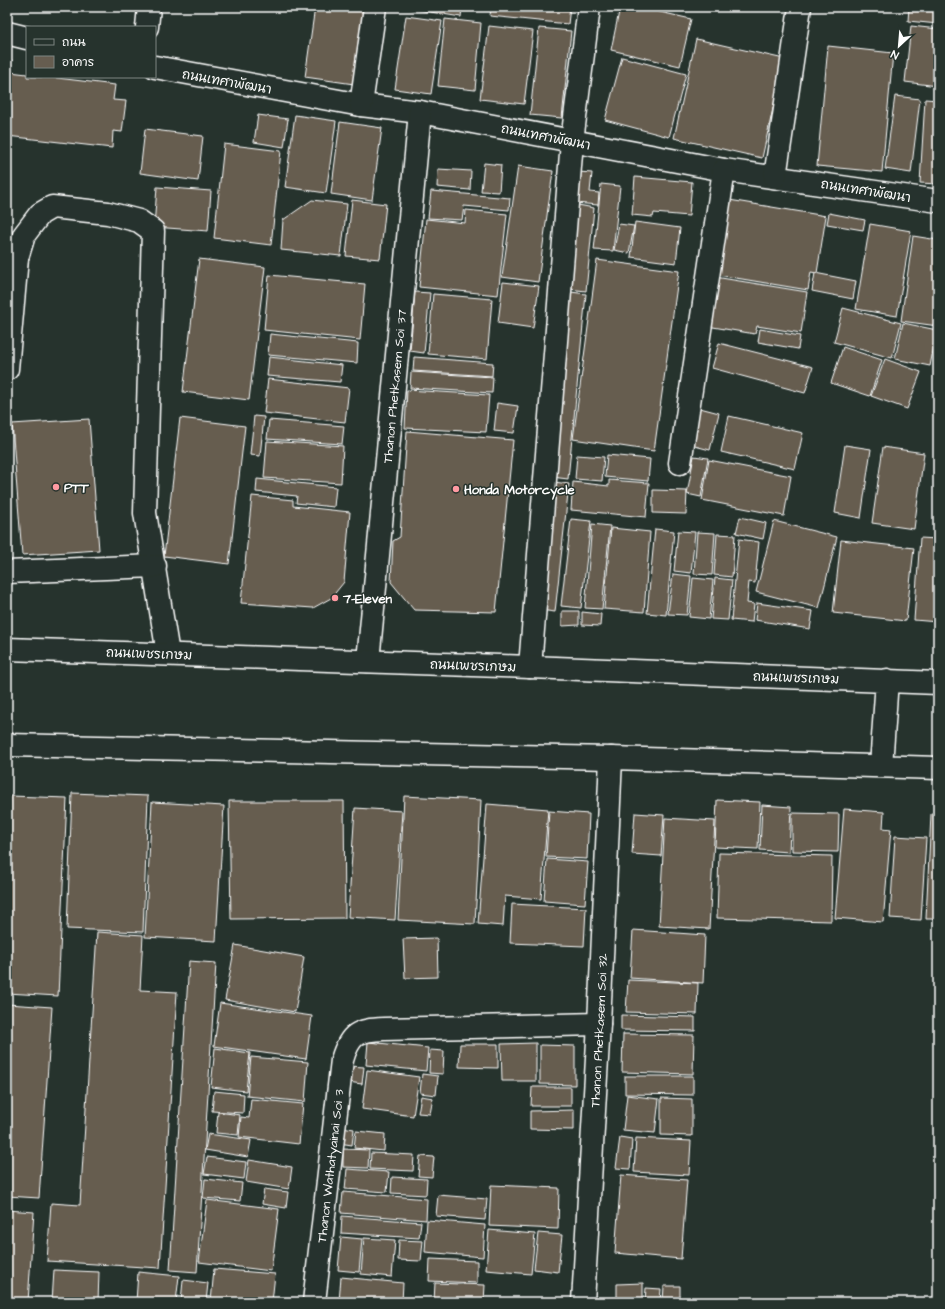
<svg xmlns="http://www.w3.org/2000/svg" width="945" height="1309" font-family="'Architects Daughter','Playpen Sans Thai',sans-serif">
<rect width="100%" height="100%" fill="#26332d"/>
<filter id="ink" filterUnits="userSpaceOnUse"><feTurbulence type="fractalNoise" baseFrequency=".025" numOctaves="2"/><feDisplacementMap in="SourceGraphic" scale="8" xChannelSelector="R" yChannelSelector="G"/><feConvolveMatrix kernelMatrix="1 2 1 2 8 2 1 2 1" color-interpolation-filters="sRGB"/></filter>
<g filter="url(#ink)">
<path fill="#665d50" stroke="#fff" d="M315 7H365L354 84 305 77Z
M406 7H462L461 17 406 8Z
M491 7H570L568 24 490 16Z
M620 7H638L691 19 680 66 611 50Z
M909 7H938V24L908 21Z
M406 16 442 21 431 94 395 89Z
M445 19 481 23 475 90 438 86Z
M489 26 533 31 524 104 480 99Z
M911 26 938 29V86L905 82Z
M539 28 571 31 562 118 530 115Z
M696 39 784 59 762 158 674 138Z
M828 46 893 53 882 172 817 166Z
M622 57 686 74 669 137 605 120Z
M7 60H12L10 72 27 74V77H49L115 85 113 100 126 101 122 132 113 131 112 148 7 136Z
M895 96 920 99 911 173 885 169Z
M925 99 938 100V184L920 183Z
M258 115 288 119 284 147 254 142Z
M295 115 336 121 326 193 285 187Z
M340 122 382 128 372 200 331 194Z
M145 129 203 136 198 181 140 173Z
M224 144 281 151 271 245 214 238Z
M484 163 501 165 499 192 481 191Z
M518 166 553 171 538 282 502 277Z
M438 169 471 171 470 190 437 187Z
M578 172 592 173 590 192 599 193 598 205 575 203Z
M635 177 692 182 689 216 654 213 653 217 632 215Z
M601 184 620 186 613 251 594 250Z
M157 187 211 191 208 231 154 227Z
M431 191 510 198 509 210 464 206 462 220 428 218Z
M723 199 826 216 817 273 811 272 808 290 712 274Z
M312 200 347 204 341 256 281 250 283 220Z
M352 200 386 204 380 259 346 256Z
M578 205 594 208 586 291 569 289Z
M466 210 507 214 498 295 419 287 426 219 465 223Z
M829 213 865 220 863 230 827 224Z
M635 222 680 228 676 263 631 257Z
M619 224 634 226 629 253 614 250Z
M870 224 911 231 897 316 856 309Z
M913 236 938 240V326L901 321Z
M199 259 265 267 249 400 183 392Z
M597 260 679 271 654 451 573 439Z
M815 273 856 281 853 299 812 291Z
M269 275 365 284 360 340 264 330Z
M715 277 807 292 801 333 757 326 755 334 707 326Z
M503 282 539 286 533 328 498 323Z
M415 292 430 293 424 353 410 351Z
M571 292 586 294 568 479 552 477Z
M433 294 492 299 487 359 428 354Z
M843 308 901 323 892 358 834 342Z
M903 323 937 330 930 366 895 359Z
M760 329 800 336 798 349 758 342Z
M270 334 358 343 357 363 268 355Z
M719 343 813 367 805 393 712 368Z
M843 347 882 360 870 396 831 383Z
M269 357 342 365 340 382 267 376Z
M414 357 493 363 492 376 413 371Z
M885 359 921 372 907 409 871 396Z
M411 372 493 377 492 393 410 388Z
M268 379 349 388 345 422 264 413Z
M407 390 489 395 486 432 405 428Z
M497 403 518 406 514 433 494 431Z
M700 408 719 413 710 450 691 445Z
M254 416 264 417 260 456 250 455Z
M729 416 803 433 795 469 721 452Z
M180 418 245 426 229 564 164 556Z
M89 419 99 550 22 555 12 424Z
M269 420 344 426 342 444 267 439Z
M407 431 513 440 496 612 414 610 391 582 393 541 400 537Z
M267 441 343 446 341 483 264 478Z
M845 445 871 449 861 518 835 513Z
M883 447 924 453 914 529 872 523Z
M577 455 604 457 602 481 575 479Z
M607 455 650 459 648 481 605 477Z
M694 456 708 458 701 497 687 494Z
M709 460 791 476 784 516 702 500Z
M257 479 336 487 334 507 296 503 297 496 256 492Z
M609 480 649 483 646 517 571 510 573 482 609 486Z
M554 482 569 484 555 612 540 610Z
M653 490 687 491 686 514 653 513Z
M252 496 293 500V506L350 512 344 582 331 598 313 608 241 603Z
M740 517 766 523 763 539 736 533Z
M571 519 591 521 581 608 561 606Z
M774 521 837 537 819 608 756 592Z
M592 524 610 526 602 609 585 608Z
M611 528 650 532 644 612 604 609Z
M655 529 674 531 666 615 647 613Z
M678 531 695 532 691 573 674 571Z
M697 532 715 533 712 575 694 574Z
M717 534 735 535 732 577 714 575Z
M920 538 938 539V622L914 620Z
M739 539 759 542 755 583 749 582 747 603 754 604 752 622 731 620Z
M841 540 914 548 906 621 833 613Z
M673 574 691 576 687 615 668 614Z
M693 578 713 580 709 619 689 617Z
M715 578 732 580 728 620 711 619Z
M757 603 813 611 810 629 755 620Z
M562 611H579V625L562 626Z
M582 612 601 614 600 626 582 625Z
M72 793 148 796 143 932 67 929Z
M10 796 67 798 58 996 7 993V857Z
M404 796 481 800 475 924 398 920Z
M717 800 760 802 758 849 715 847Z
M229 801H344L345 918 231 919Z
M152 802 224 806 216 941 145 937Z
M487 804 548 809 541 899 505 896 503 926 478 924Z
M762 805 791 807 789 852 760 850Z
M355 808 402 811 395 920 348 917Z
M844 809 884 812 883 828 891 829 883 922 835 918Z
M549 811 589 814 587 859 546 857Z
M635 813 664 815 661 856 632 854Z
M792 813 839 814 838 852 792 851Z
M931 814 938 815V919H926Z
M665 818 715 821 709 929 659 926Z
M895 836 926 838 921 920 890 918Z
M719 853 832 856 831 921 717 918Z
M547 859 588 862 585 904 544 901Z
M512 904 586 908 584 946 510 943Z
M633 930 705 935 703 983 630 978Z
M97 932 143 935 140 990 177 992 160 1268 47 1261 51 1203 80 1205Z
M437 938 438 977 405 978 403 939Z
M235 945 304 957 295 1012 225 1000Z
M189 961 216 963 197 1272 170 1270Z
M628 980 698 983 697 1014 626 1012Z
M220 1003 312 1016 306 1059 214 1046Z
M7 1004 52 1007 39 1198 7 1196Z
M621 1015 695 1017V1031L621 1030Z
M623 1034 694 1035 693 1074 622 1072Z
M368 1042 428 1048 426 1071 366 1065Z
M536 1043V1081H502L501 1044Z
M460 1044H498V1068L459 1067Z
M540 1045 575 1046V1085L540 1084Z
M215 1048 250 1053 246 1091 211 1087Z
M430 1050 444 1051 443 1074 429 1073Z
M251 1057 308 1062 305 1102 247 1096Z
M350 1066 364 1067 362 1084 348 1082Z
M367 1070 419 1077 413 1116 362 1109Z
M422 1074 438 1076 436 1095 420 1093Z
M625 1076H693V1095L625 1094Z
M532 1087H571V1106H531Z
M214 1091 244 1094 243 1113 212 1111Z
M627 1095 659 1099 655 1133 623 1130Z
M421 1096 433 1098 430 1114 418 1113Z
M661 1098 692 1099V1136L661 1135Z
M251 1099 303 1104 299 1144 239 1137 241 1117 249 1118Z
M574 1110V1130L530 1129V1111Z
M218 1112 240 1115 238 1135 216 1133Z
M342 1127 354 1129 352 1145 339 1143Z
M356 1131 385 1134 384 1151 354 1148Z
M208 1134 251 1140 248 1157 205 1150Z
M620 1137 632 1139 630 1169 616 1168Z
M636 1138 691 1141 689 1175 634 1172Z
M343 1149 369 1150 368 1168 343 1167Z
M371 1153 414 1155 413 1171 370 1169Z
M420 1156 434 1157 432 1177 418 1176Z
M207 1157 246 1162 244 1179 204 1174Z
M249 1160 292 1167 289 1189 246 1182Z
M347 1169 389 1172 387 1192 345 1189Z
M621 1175 687 1180 681 1259 615 1253Z
M392 1177 427 1179 426 1195 391 1193Z
M205 1179 242 1183 240 1201 203 1198Z
M491 1185 559 1188 558 1229 489 1226Z
M264 1189 288 1192 286 1208 262 1204Z
M343 1192 427 1199 426 1220 341 1213Z
M438 1195 487 1199 485 1220 436 1216Z
M207 1200 279 1209 271 1271 199 1262Z
M7 1210 34 1212 28 1302H7Z
M342 1216 421 1222 419 1238 341 1233Z
M427 1220 485 1225 483 1257 425 1252Z
M489 1230 535 1234 531 1274 486 1270Z
M538 1233 562 1235 558 1272 534 1269Z
M341 1237 362 1239 359 1272 338 1270Z
M364 1238 395 1240 392 1277 361 1274Z
M399 1240 423 1241 421 1261 398 1260Z
M430 1259 477 1261V1283L429 1281Z
M214 1269 275 1274 272 1302H211Z
M54 1270 99 1272 98 1302H52Z
M138 1272 179 1276 176 1302H136Z
M341 1277 403 1283 402 1302H339Z
M183 1280 208 1283 206 1302H181Z
M435 1283 485 1285 484 1302H434Z
M643 1283V1302H617V1284Z
M664 1286H680V1302H663Z
M646 1288 661 1289 660 1302H645Z"/>
<g fill="none" stroke-linecap="round" stroke-linejoin="round">
<g stroke="#fff" stroke-width="25">
<g id="minor">
<path d="M147 27 149 7"/>
<path d="M7 33 27 38"/>
<path d="M155 67 361 105 420 112 724 170 938 201"/>
<path d="M361 105 375 7"/>
<path d="M775 177 800 7"/>
<path d="M7 369 17 258 24 235 40 214 52 207 108 213 139 221 153 231 145 513 168 654"/>
<path d="M680 463 724 170"/>
<path d="M7 572 155 566"/>
<path id="s1" d="M368 661 420 112"/>
<path d="M530 667 572 141 589 7"/>
<path id="s2" d="M314 1302 342 1060C350 1033 358 1030 384 1029L599 1024"/>
<path id="s3" d="M583 1302 599 1024 611 758"/>
</g>
</g>
<g stroke="#fff" stroke-width="25">
<path id="major" d="M7 649 530 667 938 683
M7 745 611 758 938 768
M881 766 887 680"/>
</g>
<use href="#minor" stroke="#26332d" stroke-width="22"/>
<use href="#major" stroke="#26332d" stroke-width="22"/>
</g>
</g>
<g fill="#ff9aa2" stroke="#26332d" stroke-width="1.5">
<circle cx="56" cy="487" r="4"/>
<circle cx="456" cy="489" r="4"/>
<circle cx="335" cy="598" r="4"/>
</g>
<g text-anchor="middle" stroke-width="3" stroke-linejoin="round" paint-order="stroke">
<g font-size="13" fill="#fff" stroke="#26332d">
<text transform="translate(227 81) rotate(10)" y="5">ถนนเทศาพัฒนา</text>
<text transform="translate(546 136) rotate(11)" y="5">ถนนเทศาพัฒนา</text>
<text transform="translate(866 190) rotate(9)" y="5">ถนนเทศาพัฒนา</text>
<text dy="5" stroke="none"><textPath href="#s1" startOffset="276">Thanon Phetkasem Soi 37</textPath></text>
<text transform="translate(149 653) rotate(2)" y="5">ถนนเพชรเกษม</text>
<text transform="translate(473 665) rotate(2)" y="5">ถนนเพชรเกษม</text>
<text transform="translate(796 677) rotate(2)" y="5">ถนนเพชรเกษม</text>
<text dy="5" stroke="none"><textPath href="#s3" startOffset="272">Thanon Phetkasem Soi 32</textPath></text>
<text dy="5" stroke="none"><textPath href="#s2" startOffset="137">Thanon Wathatyainai Soi 3</textPath></text>
</g>
<g font-size="13" font-weight="bold" fill="#fff" stroke="#26332d" text-anchor="start">
<text x="64" y="492">PTT</text>
<text x="464" y="494">Honda Motorcycle</text>
<text x="343" y="603">7-Eleven</text>
</g>
</g>
<rect width="945" height="1309" fill="none" stroke="#26332d" stroke-width="24"/>
<rect x="12" y="12" width="921" height="1285" fill="none" stroke="#fff" stroke-width="1.5" filter="url(#ink)"/>
<rect x="26" y="26" width="130" height="52" fill="#26332d" stroke="#7d8581"/>
<rect x="34" y="39" width="20" height="6" fill="#26332d" stroke="#7d8581"/>
<text x="62" y="46" font-size="12" fill="#ffffff">ถนน</text>
<rect x="34" y="56" width="20" height="12" fill="#665d50" stroke="#7d8581"/>
<text x="62" y="66" font-size="12" fill="#ffffff">อาคาร</text>
<g transform="translate(899 46) rotate(206)" stroke="#26332d" stroke-width="3" paint-order="stroke">
<path d="M0-3L7 15L0 10L-7 15Z" fill="#ffffff"/>
<text y="-6" font-size="11" font-weight="bold" text-anchor="middle" fill="#ffffff">N</text>
</g>
</svg>
